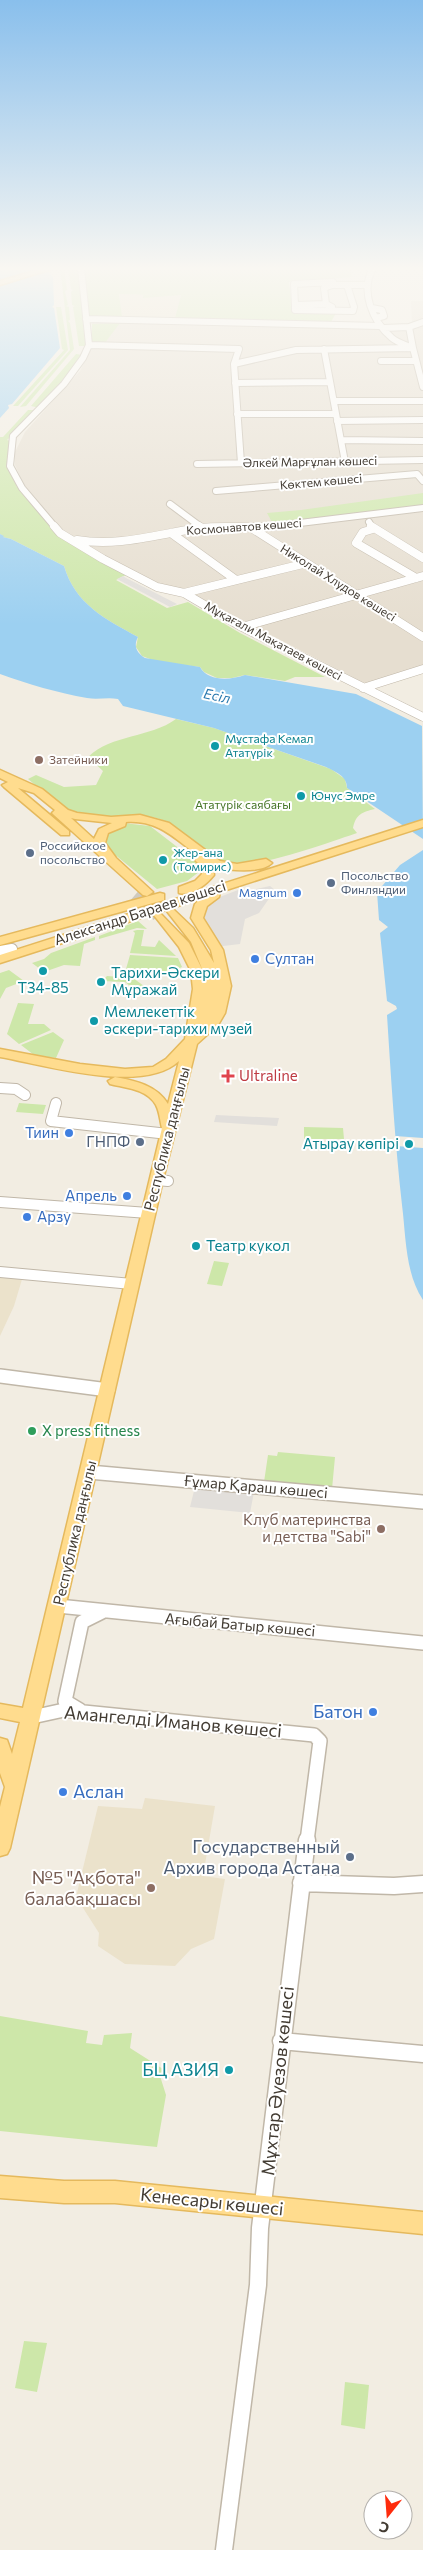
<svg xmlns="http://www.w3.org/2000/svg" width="423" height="2550" font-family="Commissioner,sans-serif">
<rect width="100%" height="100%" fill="#f2ede2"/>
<path fill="#e6ded0" d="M411 301H423V665L370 683 362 682 210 604 165 586 98 553 64 533 26 489 15 465V452L25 432 80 371 91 348 92 321 389 326 412 325Z"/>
<path fill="#ebe2cb" d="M119 294 181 295 175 318 122 317Z
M0 1274 23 1276 14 1306 0 1336Z
M145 1798 215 1806 203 1876 225 1879 214 1939 191 1949 175 1966 125 1964 98 1946 99 1933 76 1897 98 1806 142 1809Z"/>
<path fill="#cde7a9" d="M60 268H64L67 290 65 291 68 305 66 306 69 307 70 320 68 321 70 323 74 349 26 406 20 407 70 350Z
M68 268H78L87 346H79L73 307 75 306 72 305 71 292 73 290 71 289Z
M85 268H350L352 277 289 282 293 313H336L331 322 175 318 181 295 143 298V295H155L119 294 122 317 88 316Z
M56 307H61L68 350 18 406H13L64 350 62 349Z
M120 323 104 344H92V324Z
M76 354 83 355 40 408 31 406Z
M28 410H39L7 440 10 441 8 463 18 484 16 486 22 489 55 530 126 575 116 580 167 608 188 602 240 633 325 677H295L285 681 245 675 232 678H217L204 672 200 667 158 662 142 656 136 647 138 637C105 619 75 604 64 566L11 539 2 537 3 536 0 534V437H3Z
M423 493V505L273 524 267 513 301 510Z
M176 719 214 728 331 769 345 779 347 788 375 809C362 812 356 814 353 828L357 833C333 841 240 875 221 863 201 850 179 824 156 818 133 812 111 819 88 816 63 813 46 794 28 779L36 775 64 787 96 785 103 771 88 757C112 734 150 738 176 719Z
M123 823 150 826 198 863 199 872 187 881 157 889 103 845 100 836Z
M138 921 147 929 137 928 99 939V936Z
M137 930H144L141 946 155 947 159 940 176 956 130 953 135 933 133 931Z
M95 937V940L84 944 80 966 64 965 44 972 32 963 44 959 51 953Z
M130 955 178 958 182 967 155 979 142 970 126 969Z
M9 970 24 981 6 988 0 999V973Z
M107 976 133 978 144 986 143 990 138 992 125 982 102 981Z
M18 1003 34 1004 28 1024H44L51 1030 19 1044 7 1034Z
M53 1032 64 1040 56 1058 34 1055 21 1045Z
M19 1103 46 1105 43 1114 16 1112Z
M304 1127 343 1128 344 1139H304Z
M214 1261 229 1263 222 1286 207 1284Z
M278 1452 335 1457 332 1489 264 1482 268 1455 277 1456Z
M0 2016 88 2031 86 2043 102 2045 104 2035 132 2033 130 2048 163 2069 160 2076 166 2095 157 2147 0 2131Z
M24 2341 47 2343 37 2392 15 2388Z
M345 2382 369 2385 365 2429 341 2425Z"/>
<path fill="#e2dfdb" d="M123 576 126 578 177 604 170 607 117 579Z
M270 886 275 890 259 913 245 919 240 944 215 947 203 915 204 909 212 900 238 890 242 892Z
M216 1115 279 1118 277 1126 214 1122Z
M195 1487 254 1492 250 1513 190 1507Z"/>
<path fill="#9cd0f1" d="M0 268H49V273L53 277 54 305 52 307 54 308 60 348 12 404 8 405 9 408 0 418Z
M0 534 4 536 3 537 11 539 64 566C75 604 105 619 138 637 133 646 137 653 145 658L200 667C208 682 231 680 245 675L356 694 422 726 423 839 347 788C347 776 336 772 326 767L214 728 123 706 118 699C107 697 98 700 87 698 58 693 28 684 0 674Z
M423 850V1300C405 1273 406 1236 402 1205 395 1142 391 1078 387 1015L397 1009 396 1006 387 1001 380 933 388 927 379 920 377 892 400 865Z"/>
<path fill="#f2ede2" d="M395 1136 423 1138V1148L396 1146Z"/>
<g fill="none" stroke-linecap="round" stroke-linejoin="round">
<path stroke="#cfcabf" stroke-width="13" stroke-dasharray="13 7" stroke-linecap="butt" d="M135 895 158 915"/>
<g stroke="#c0b7a8" stroke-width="8">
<path id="minor-far4" d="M373 268C360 291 372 321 392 338 398 343 406 345 413 348L423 387
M347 285 354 307
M326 304 295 305V310L353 311 354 307
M295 305 294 284 333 282
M332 307 326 304 324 288 332 285H367
M372 308 382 310 384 316 376 318
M86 319 380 326
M383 328 409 327
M89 345 239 349 234 364 241 463
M324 349 345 462
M381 361H416
M234 364 296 350 413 348 409 327 423 322
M235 383 330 382
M334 401H423
M237 414H336
M337 421 423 420
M341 440 423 441
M197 464 423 460
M216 491 417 474 423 481
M170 504 201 527
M369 522 372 527
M55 527 22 488 10 466 13 436 64 384 83 358 89 345 81 268
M267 527 423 508"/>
</g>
<g stroke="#c0b7a8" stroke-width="9">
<path id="minor-far3" d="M54 526 60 533 103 559 157 587 184 593 242 627 423 717
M199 526 202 528
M371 526 423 558
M253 529 423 637
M373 529 363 532 356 543 416 578
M171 533 236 580
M77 540C120 547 157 534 200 528 225 525 251 529 277 526
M184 593 307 563
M242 627 423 576
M363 688 423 669"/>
</g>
<g stroke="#c0b7a8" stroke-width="12">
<path id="minor-far2" d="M0 951 12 949
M0 1088 16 1089 25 1095
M56 1103 51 1121 168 1134
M156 1180 168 1181
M0 1202 148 1213
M0 1272 132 1284"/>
</g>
<g stroke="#c0b7a8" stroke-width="16">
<path id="minor-far1" d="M0 1376 108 1390
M89 1472 423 1502
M58 1606 423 1643
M80 1710 65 1701 82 1622 102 1612
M32 1717 64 1710 314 1735 320 1741 307 1841"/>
</g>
<g stroke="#c0b7a8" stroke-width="19">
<path id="minor" d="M301 1883 394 1886 423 1884
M281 2041 423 2054
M224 2550 258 2285 260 2228 307 1840"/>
</g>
<g stroke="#e5b95d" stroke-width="3">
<path id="major" d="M44 268H55L0 285V281Z
M0 770 42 789 68 810 77 813 111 817 140 815 169 823 220 861 237 864 266 859 272 863C261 874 228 870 213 867L214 875C206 885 192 896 179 893V887L195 881 202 874 201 866 192 857 196 854C172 836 157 820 126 822L125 826 108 833 105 843 116 858 153 892 147 896 143 895 54 815 52 813 55 810 34 793 18 788 69 831V835H61L4 787 2 785 8 782 0 778ZM71 818 75 819 112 823 99 829 94 839Z
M423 820V827L220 892 219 897 207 906 203 918 223 950 231 986 225 1013 218 1025 197 1044 163 1180 10 1848 7 1854 0 1856V1807L5 1787 0 1773V1738L7 1740 12 1754 20 1722 0 1718V1704L23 1708 162 1128C160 1121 160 1113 156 1105 147 1089 126 1088 110 1084L108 1081 115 1077C136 1081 156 1085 168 1104L179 1061C143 1095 45 1065 0 1057V1049L80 1064 125 1069 153 1067 166 1059 185 1039 193 989 191 971 179 947 153 914 0 963V955ZM201 898 195 904 191 918 211 950 214 963 193 928 172 908ZM166 910 191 942 203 971 189 943 159 912Z
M160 893 164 894V900L0 945V937Z
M0 2176 64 2181H115L423 2212V2234L115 2203H64L0 2198Z"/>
</g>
<use href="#minor-far4" stroke="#fff" stroke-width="6"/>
<use href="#minor-far3" stroke="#fff" stroke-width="8"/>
<use href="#minor-far2" stroke="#fff" stroke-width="10"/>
<use href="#minor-far1" stroke="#fff" stroke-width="13"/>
<use href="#minor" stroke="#fff" stroke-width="16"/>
<use href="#major" fill="#ffdc8e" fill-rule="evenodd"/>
</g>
<linearGradient id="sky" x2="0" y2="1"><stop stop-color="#89bfec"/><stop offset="0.43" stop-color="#f9f7f2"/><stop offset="1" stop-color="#f9f7f2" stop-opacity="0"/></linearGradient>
<rect width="423" height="625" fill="url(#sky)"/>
<g fill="#0f9aa8" stroke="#fff" stroke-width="2">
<circle cx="215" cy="746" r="5"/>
<circle cx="301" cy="796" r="5"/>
<circle cx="163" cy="860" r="5"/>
<circle cx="43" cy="971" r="5"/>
<circle cx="101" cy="982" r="5"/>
<circle cx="94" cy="1021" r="5"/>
<circle cx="409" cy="1144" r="5"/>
<circle cx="196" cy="1246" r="5"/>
<circle cx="229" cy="2070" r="5"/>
</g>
<g fill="#8d6e63" stroke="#fff" stroke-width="2">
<circle cx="39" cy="760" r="5"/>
<circle cx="381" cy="1529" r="5"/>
<circle cx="151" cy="1888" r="5"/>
</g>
<g fill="#5c6f8a" stroke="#fff" stroke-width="2">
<circle cx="30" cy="853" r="5"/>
<circle cx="331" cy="883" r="5"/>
<circle cx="140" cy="1142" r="5"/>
<circle cx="350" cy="1857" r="5"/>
</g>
<g fill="#3f7fe0" stroke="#fff" stroke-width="2">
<circle cx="297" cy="893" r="5"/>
<circle cx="255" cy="959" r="5"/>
<circle cx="69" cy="1133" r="5"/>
<circle cx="127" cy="1196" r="5"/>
<circle cx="27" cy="1217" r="5"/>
<circle cx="373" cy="1712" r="5"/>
<circle cx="63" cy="1792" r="5"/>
</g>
<path fill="#e0444e" stroke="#fff" stroke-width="2" d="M225.5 1068.5h5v5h5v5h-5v5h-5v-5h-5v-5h5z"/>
<circle fill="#2e9e5b" stroke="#fff" stroke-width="2" cx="32" cy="1431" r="5"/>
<g text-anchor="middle" stroke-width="4" stroke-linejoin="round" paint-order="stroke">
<g font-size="12" fill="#433c33" stroke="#fff">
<text transform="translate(310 462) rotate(-1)" y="4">Әлкей Марғұлан көшесі</text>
<text transform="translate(321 482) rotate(-5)" y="4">Көктем көшесі</text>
<text transform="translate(244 527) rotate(-4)" y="4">Космонавтов көшесі</text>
<text transform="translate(338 583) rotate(32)" y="4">Николай Хлудов көшесі</text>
<text transform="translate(273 641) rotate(28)" y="4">Мұқағали Мақатаев көшесі</text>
</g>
<g font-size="12" fill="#0d838f" stroke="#fff" text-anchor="start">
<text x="225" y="743">Мұстафа Кемал<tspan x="225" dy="14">Ататүрік</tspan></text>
<text x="311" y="800">Юнус Эмре</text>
<text x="173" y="857">Жер-ана<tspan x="173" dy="14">(Томирис)</tspan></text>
</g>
<g font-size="12" fill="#785e54" stroke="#fff" text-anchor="start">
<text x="49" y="764">Затейники</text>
</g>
<g font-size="12" fill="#457526" stroke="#fff">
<text x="243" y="809">Ататүрік саябағы</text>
</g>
<g font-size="12" fill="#4e5e75" stroke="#fff" text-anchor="start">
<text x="40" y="850">Российское<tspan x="40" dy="14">посольство</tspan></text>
<text x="341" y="880">Посольство<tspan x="341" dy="14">Финляндии</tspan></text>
</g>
<g font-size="12" fill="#366cbe" stroke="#fff" text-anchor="end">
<text x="287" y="897">Magnum</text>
</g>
<g font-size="14" font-style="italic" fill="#2b7ab0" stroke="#fff">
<text transform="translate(217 696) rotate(12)" y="5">Есіл</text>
</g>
<g font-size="15" fill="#433c33" stroke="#fff">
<text transform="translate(140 913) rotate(-18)" y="5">Александр Бараев көшесі</text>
<text transform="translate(167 1139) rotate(-76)" y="5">Республика даңғылы</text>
<text transform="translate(256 1487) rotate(5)" y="5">Ғұмар Қараш көшесі</text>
<text transform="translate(75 1533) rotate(-77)" y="5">Республика даңғылы</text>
<text transform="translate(240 1625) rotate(5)" y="5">Ағыбай Батыр көшесі</text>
</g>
<g font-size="15" fill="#366cbe" stroke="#fff" text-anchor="start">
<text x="265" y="964">Султан</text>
<text x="59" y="1138" text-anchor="end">Тиин</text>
<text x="117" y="1201" text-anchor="end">Апрель</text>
<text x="37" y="1222">Арзу</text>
</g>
<g font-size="15" fill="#0d838f" stroke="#fff" text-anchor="start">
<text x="111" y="978">Тарихи-Әскери<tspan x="111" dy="17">Мұражай</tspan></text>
<text x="43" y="993" text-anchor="middle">Т34-85</text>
<text x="104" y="1017">Мемлекеттік<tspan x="104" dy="17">әскери-тарихи музей</tspan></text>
<text x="399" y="1149" text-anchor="end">Атырау көпірі</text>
<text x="206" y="1251">Театр кукол</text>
</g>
<g font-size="15" fill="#be3a42" stroke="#fff" text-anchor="start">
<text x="239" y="1081">Ultraline</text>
</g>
<g font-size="15" fill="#4e5e75" stroke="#fff" text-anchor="end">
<text x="130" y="1147">ГНПФ</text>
</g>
<g font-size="15" fill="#27864d" stroke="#fff" text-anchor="start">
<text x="42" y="1436">X press fitness</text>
</g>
<g font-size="15" fill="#785e54" stroke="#fff" text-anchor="end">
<text x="371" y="1525">Клуб материнства<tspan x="371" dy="17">и детства "Sabi"</tspan></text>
</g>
<g font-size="18" fill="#366cbe" stroke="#fff" text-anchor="end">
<text x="363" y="1718">Батон</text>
<text x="73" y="1798" text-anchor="start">Аслан</text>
</g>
<g font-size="18" fill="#433c33" stroke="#fff">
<text transform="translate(173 1722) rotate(5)" y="6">Амангелді Иманов көшесі</text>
<text transform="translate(278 2081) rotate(-84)" y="6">Мұхтар Әуезов көшесі</text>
<text transform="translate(212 2202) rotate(6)" y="6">Кенесары көшесі</text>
</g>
<g font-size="18" fill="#4e5e75" stroke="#fff" text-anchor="end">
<text x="340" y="1853">Государственный<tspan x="340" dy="21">Архив города Астана</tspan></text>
</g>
<g font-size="18" fill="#785e54" stroke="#fff" text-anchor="end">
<text x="141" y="1884">№5 "Ақбота"<tspan x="141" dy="21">балабақшасы</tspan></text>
</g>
<g font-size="18" fill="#0d838f" stroke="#fff" text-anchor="end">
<text x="219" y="2076">БЦ АЗИЯ</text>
</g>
</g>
<g transform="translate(388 2515) rotate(197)"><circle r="24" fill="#ffffff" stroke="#b4b1ad"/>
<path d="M0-4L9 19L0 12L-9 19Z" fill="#fe2c0d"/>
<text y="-8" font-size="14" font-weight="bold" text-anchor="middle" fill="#433c33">С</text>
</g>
</svg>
